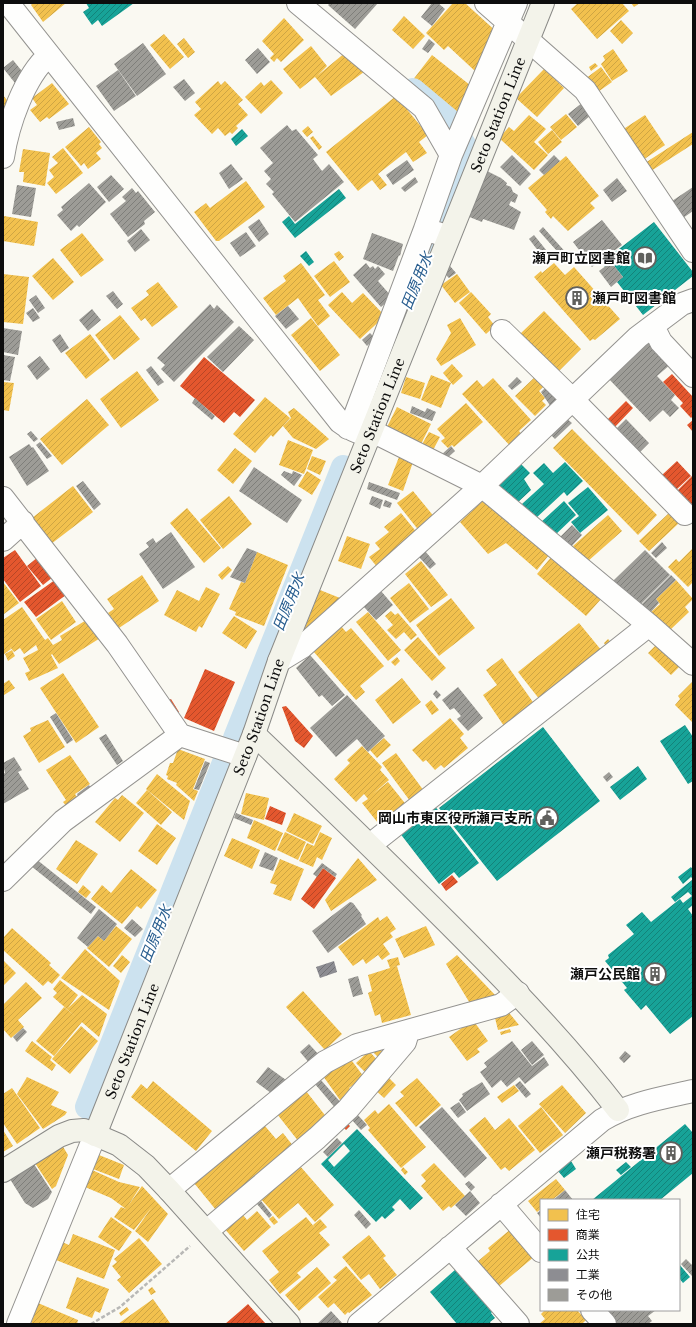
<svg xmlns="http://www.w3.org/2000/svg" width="696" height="1327" font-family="'Libre Baskerville','Noto Sans JP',serif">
<defs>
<pattern id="homes-hatch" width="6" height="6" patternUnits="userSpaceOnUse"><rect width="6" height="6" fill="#f2c14e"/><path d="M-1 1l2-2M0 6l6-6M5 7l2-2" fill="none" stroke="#cea543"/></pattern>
<pattern id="shops-hatch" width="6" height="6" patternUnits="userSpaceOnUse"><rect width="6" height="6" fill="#e4572e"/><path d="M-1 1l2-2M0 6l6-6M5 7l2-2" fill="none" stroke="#b74626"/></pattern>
<pattern id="public-hatch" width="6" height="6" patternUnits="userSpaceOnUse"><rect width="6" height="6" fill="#17a398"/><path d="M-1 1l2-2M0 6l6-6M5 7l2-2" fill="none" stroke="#13837a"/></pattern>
<pattern id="industry-hatch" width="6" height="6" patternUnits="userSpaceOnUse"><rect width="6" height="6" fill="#8d8d92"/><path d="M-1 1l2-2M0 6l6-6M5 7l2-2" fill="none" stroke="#727276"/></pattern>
<pattern id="building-hatch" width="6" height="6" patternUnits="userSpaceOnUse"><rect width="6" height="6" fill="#9d9c97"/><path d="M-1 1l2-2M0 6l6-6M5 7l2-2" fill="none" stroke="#7e7e7a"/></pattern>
</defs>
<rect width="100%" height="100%" fill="#faf9f2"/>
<path fill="url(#homes-hatch)" d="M33 3H66L43 22 31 5Z
M453 3H465L499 34 476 72 448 46 444 50 426 33Z
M578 3H622L629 11 597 39 571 9Z
M631 3H640L634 7Z
M404 16 425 36 413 49 392 30Z
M284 18 304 40 281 62 277 58 274 62 270 58 274 54 262 41Z
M621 20 633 33 622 44 610 31Z
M164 34 184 57 170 69 150 45Z
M184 38 195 52 188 58 177 44Z
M311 46 327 66 317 76 346 52 368 69 331 96 315 77 300 89 283 69Z
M613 49 628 71 612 81 601 64 605 60 603 56Z
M432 55 475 89 464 123 455 117 456 115 412 81Z
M595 63 598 66 591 71 589 67Z
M601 67 612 82 595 94 585 79Z
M544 69 564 88 537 117 516 98Z
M271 80 283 93 261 114 245 97 261 82 264 86Z
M218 81 221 85 225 81 243 100 238 104 248 115 236 126 238 128 232 134 230 132 225 136 218 128 212 134 194 115 201 109 195 102Z
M52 83 69 104 49 119 47 117 40 122 30 110 37 105 32 98Z
M3 95 10 104 3 109Z
M396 96 428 135 419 142 427 153 413 162 406 152 378 174 387 185 380 190 372 180 358 191 326 152Z
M566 114 577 127 561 140 550 127Z
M529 115 546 129 534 142 548 155 534 170 499 138 509 127 514 131Z
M645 115 665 145 643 160 622 130Z
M308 126 313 132 307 137 302 131Z
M89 127 101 142 99 144 102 148 96 153 101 159 88 169 84 163 81 166 65 147Z
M552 130 562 142 548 154 538 142Z
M693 132V144L651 171 645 163Z
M313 136 322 147 319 150 310 138Z
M63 148 83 173 56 194 47 183 54 177 49 170 58 163 52 157Z
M23 149 50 153 45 186 23 182 24 172H19Z
M566 156 599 196 590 203 595 208 568 231 553 216 551 219 545 212 547 210 528 188Z
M246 181 265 207 219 241H216L194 212 206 203 210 208Z
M4 216 38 222 34 246 3 241Z
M82 233 104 260 81 277 60 250Z
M339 251 344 257 339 261 334 254Z
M53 258 74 282 53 300 32 276Z
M334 261 350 282 330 297 314 276Z
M301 263 325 295 318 300 330 316 318 326 298 298 276 315 263 298 286 281 283 276Z
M554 263 565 275 574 267 620 319 595 340 593 339 590 341 534 277 541 271 542 273Z
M3 274 29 277 23 324 3 322Z
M457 274 470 292 455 303 441 285Z
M158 282 178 307 152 327 145 318 141 321 131 308 149 295 146 291Z
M342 292 352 303 363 293 385 316 360 339 328 305Z
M471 292 491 314 488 317 495 326 486 334 459 303Z
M544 311 581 349 558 372 520 334Z
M120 315 140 339 114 360 95 335Z
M311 318 340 355 320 371 291 335Z
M460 318 476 345 441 366 436 359 451 333 447 325Z
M90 334 110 360 86 379 65 353Z
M452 364 463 376 453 385 443 373Z
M137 371 159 400 121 428 100 399Z
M431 375 451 383 441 408 421 400Z
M537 375 546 384 539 391 545 398 542 401 546 405 535 416 515 396Z
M406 377 425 383 420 399 401 393Z
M493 378 531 420 519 431 524 437 512 448 462 394 477 380 483 387Z
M3 382 14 383 9 411 3 410Z
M265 397 290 418 273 437 271 435 255 453 233 434Z
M87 399 109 425 62 465 40 439Z
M466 403 483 422 454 447 452 445 448 448 441 441 445 438 437 429Z
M397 407 431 424 420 446 386 429Z
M294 408 329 439 316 449 293 438 283 426 291 418 288 412Z
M572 429 657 515 638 535 553 448Z
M429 432 440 437 432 452 421 446Z
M288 440 313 450 304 474 279 465Z
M235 448 252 461 233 484 217 470Z
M312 456 326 461 320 475 307 469Z
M399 457 413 462 403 491 388 485Z
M307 471 321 480 312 495 298 486Z
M73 486 93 512 51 544 32 518Z
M413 491 436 519 420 532 397 503Z
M229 496 252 524 223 549 200 520Z
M485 499 549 555 537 570 506 543 488 554 460 522Z
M187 508 221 548 204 563 170 523Z
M401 513 418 534 378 568 369 557 380 549 375 543 389 532 384 527Z
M669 513 679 523 649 551 639 541Z
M608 515 622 531 587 562 573 546Z
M347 536 370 544 361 569 338 561Z
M693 548V582L688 587 668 567 676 559 679 562Z
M257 552 288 565 264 626 235 615 236 612 229 609 241 582 245 583Z
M552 556 602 598 586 616 537 574Z
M421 561 448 595 431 607 405 574Z
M228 566 232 570 222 580 218 575Z
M142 575 159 601 119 628 108 613 114 609 107 599Z
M676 580 693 599 685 607 689 612 669 631 651 612 660 604 656 599Z
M3 582 19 603 4 614 3 613Z
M409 583 429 609 410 623 390 598Z
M206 587 220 594 202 628 199 626 196 632 164 615 177 590 199 601Z
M320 590 340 598 334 612 302 635Z
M451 598 475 628 439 656 416 625Z
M62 601 76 622 51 640 36 619Z
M22 607 45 640 48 638 53 645 62 640 60 636 93 616 105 635 59 664 52 654 51 655 58 668 29 681 25 673 30 671 23 658 38 650 36 645 24 654 20 648 14 652 10 647 11 649 3 655V620Z
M391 611 395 615 398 613 417 635 411 640 404 632 396 639 387 630 393 625 385 616Z
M368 612 401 650 388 661 356 622Z
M234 616 257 631 246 649 222 633Z
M579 623 602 651 540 700 518 672Z
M341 626 346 632 351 628 384 666 360 686 365 692 356 700 313 651Z
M418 637 446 668 432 681 404 650Z
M608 639 613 645 608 649 604 643Z
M659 642 682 664 671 675 648 653Z
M12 650 15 656 8 661 5 654Z
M397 657 400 661 395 666 391 662Z
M502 658 535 705 504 726 483 695 497 685 486 670Z
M63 673 99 727 76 743 40 688Z
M402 678 421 702 393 724 375 700Z
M9 680 15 688 4 695 3 684Z
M693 681V723L675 705 680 699 678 696Z
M431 700 439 710 432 715 425 705Z
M450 718 464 734 460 738 468 748 444 768 441 765 435 770 426 760 423 762 412 750Z
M48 720 65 747 39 763 23 736 31 731 30 728Z
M384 738 391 745 377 758 370 750Z
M362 746 382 767 380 770 389 780 373 794 388 782 408 807 382 828 362 803 368 799 364 794 356 802 334 779 350 763 347 760Z
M178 749 205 759 193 789 198 791 194 801 176 785 177 783 167 779 168 776 166 775 170 763H173Z
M396 753 424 791 410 801 382 763Z
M70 755 90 784 75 794 79 800 67 807 63 802 66 800 46 770Z
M157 774 190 801 184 820 146 789Z
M147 790 172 812 161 825 136 803Z
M246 793 269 798 264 820 241 814Z
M122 795 144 813 120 842 95 822 115 798 118 800Z
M294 813 322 826 313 844 286 831Z
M254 820 283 833 275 851 247 838Z
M157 824 176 838 157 865 138 851Z
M285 832 306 842 298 860 277 850Z
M320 832 332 838 322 860 317 857 313 867 299 861 307 843 314 846Z
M232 838 260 850 252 869 224 856Z
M76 840 98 854 77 884 56 869Z
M358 858 377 880 331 911 325 900Z
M280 859 304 869 291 901 273 894 277 885 270 883Z
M131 869 157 890 141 909 137 906 122 924 91 899 102 885 111 893Z
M83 885 91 892 86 898 78 892Z
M387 916 396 929 390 933 393 937 383 944 390 954 382 960 378 955 366 964 363 959 353 966 338 947 378 917 380 921Z
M116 926 132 939 109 967 87 948 98 936 104 941Z
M426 926 435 945 404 958 395 939Z
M12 928 51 963 49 965 60 975 52 984 48 981 43 986 3 950V938Z
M85 949 120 981 109 1010 61 978Z
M122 955 130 962 121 973 113 966Z
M457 955 496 996 471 1005 446 964Z
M398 957 400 965 392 967 397 966 411 1015 382 1023 380 1014 375 1016 368 993 372 991 368 975 390 968 387 960Z
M3 960 16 973 3 986Z
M60 980 78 995 68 1008 82 995 107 1014 99 1037 53 997 57 993 53 989Z
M26 982 42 998 18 1020 24 1027 11 1038 3 1029V1005Z
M303 991 342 1034 325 1050 286 1007Z
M64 1007 82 1022 54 1056 36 1041Z
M506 1009 519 1025 498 1030 494 1014Z
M473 1020 488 1041 477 1049 480 1052 467 1061 449 1037Z
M81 1026 98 1041 70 1074 52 1059Z
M510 1029 511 1032 501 1035 500 1032Z
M32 1041 52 1057 50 1060 56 1065 52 1071 25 1051Z
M378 1046 386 1056 381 1060 372 1051Z
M369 1051 379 1062 367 1074 356 1063Z
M349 1057 364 1077 349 1088 352 1091 340 1100 323 1076Z
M387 1076 396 1085 384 1098 374 1089Z
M27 1077 59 1092 51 1105 67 1112 65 1115 43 1129 17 1094Z
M417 1078 441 1105 416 1127 395 1103 404 1096 400 1092Z
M153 1081 212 1131 196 1151 131 1097 141 1084 147 1089Z
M514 1085 519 1091 502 1103 497 1097Z
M562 1085 586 1113 565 1133 539 1104Z
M12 1088 40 1128 17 1144 3 1123V1094Z
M306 1091 328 1119 299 1142 277 1114Z
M389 1104 426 1147 401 1168 368 1130 370 1128 364 1120 375 1110 378 1114Z
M541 1107 563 1135 540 1153 518 1126Z
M485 1117 495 1130 509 1118 535 1150 509 1171 505 1167 501 1170 469 1130Z
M265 1126 276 1139 283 1133 294 1147 216 1210 194 1183Z
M3 1130 13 1146 3 1152Z
M62 1145 68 1155 56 1186 52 1189 33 1160Z
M99 1155 124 1165 119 1179 93 1169Z
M434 1163 465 1196 451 1208 449 1206 443 1211 421 1186 426 1181 421 1175Z
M300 1166 334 1205 315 1222 298 1203 279 1219 259 1197Z
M403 1167 408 1172 405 1175 401 1170Z
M92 1170 119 1182 140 1187 128 1206 142 1186 168 1214 148 1242 135 1231 152 1207 134 1230 114 1217 121 1207 126 1209 111 1198 85 1187Z
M556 1179 565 1190 552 1200H541V1209L537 1212 528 1201Z
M240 1211 247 1220 257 1211 271 1227 244 1251 223 1227Z
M273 1216 278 1222 274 1225 269 1219Z
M111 1217 132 1232 119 1251 98 1237Z
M306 1217 316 1229 313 1225 320 1219 327 1227 319 1233 330 1245 297 1273 301 1277 280 1294 269 1280 279 1272 262 1251Z
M511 1229 535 1256 498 1287 477 1262 490 1251 488 1248Z
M73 1234 115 1250 104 1279 56 1260 62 1242 69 1245Z
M369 1235 386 1256 383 1258 397 1275 380 1289 369 1274 361 1280 342 1257Z
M139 1238 162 1264 129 1293 117 1280 121 1277 112 1266 117 1262 114 1259Z
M346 1266 372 1295 349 1313 348 1312 345 1315 334 1303 328 1308 318 1297 337 1280 333 1277Z
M317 1267 331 1283 299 1311 285 1295Z
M77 1277 109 1289 100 1313 95 1311 92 1318 66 1308Z
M152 1287 156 1292 151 1295 148 1290Z
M153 1299 170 1323 118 1324Z
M38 1303 78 1320 77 1324H31Z
M127 1307 129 1310 121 1316 119 1313Z
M545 1310H577L586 1320 582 1324H539L545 1319 541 1314Z"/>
<path fill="url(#shops-hatch)" d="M204 357 255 400 240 417 234 412 224 423 180 386Z
M672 374 693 397V416L691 418 680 406 683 403 663 382Z
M626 401 633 408 613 429 606 421Z
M693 420V432L687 425Z
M677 461 691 476 676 490 662 475Z
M693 475V504L691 506 676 492Z
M15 550 41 586 20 602 3 579V558Z
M43 553 58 573 43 585 27 566Z
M59 577 70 592 36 617 24 602Z
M205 669 235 682 214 731 184 718Z
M171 699 179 712 173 715 166 702Z
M286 706 313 736 304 748 295 741 282 707Z
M270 806 286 813 282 825 265 819Z
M323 868 336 878 314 909 301 899Z
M452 875 458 882 446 891 441 884Z
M346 1122 350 1126 346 1130 342 1126Z
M248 1304 266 1324H225L239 1312Z"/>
<path fill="url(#public-hatch)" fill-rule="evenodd" d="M86 3H134L102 26 98 20 92 25 83 12 89 8Z
M242 129 248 136 236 146 231 139Z
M339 189 346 198 295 238 282 222 289 216 295 224Z
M654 222 693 272V276L643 315 617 282 623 277 611 262 605 267 602 262Z
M306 251 314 262 309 266 300 256Z
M565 462 583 481 567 496 564 492 535 519 522 504 544 484 533 473 544 463 553 473Z
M521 464 530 473 524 479 531 490 515 505 497 486Z
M588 487 608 510 580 533 571 522 579 516 568 503Z
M564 501 576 515 553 537 540 523Z
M685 725 693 737V781L688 784 660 741Z
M543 727 600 801 497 881 439 808Z
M638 766 647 779 620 800 610 787Z
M434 805 479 863 459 878 454 872 439 884 399 832Z
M691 867 693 870V879L691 877 683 884 678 877Z
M692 880 693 905 688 909 693 916V1016L670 1034 646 1005 641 1010 624 990 627 988 605 961 609 958 608 955 634 934 626 925 642 912 651 922 680 899 683 903 692 896 688 892 675 902 671 897Z
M685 1124 693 1133V1173L660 1200H592Z
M357 1129 423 1198 410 1210 400 1199 392 1207 395 1210 385 1219 382 1216 376 1222 321 1164ZM344 1144 350 1151 334 1167 328 1160Z
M571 1161 576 1169 564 1178 558 1171Z
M626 1162 631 1167 621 1175 616 1170Z
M679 1264 690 1277 683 1283 679 1278Z
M456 1269 492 1312 491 1313 495 1318 490 1322 491 1324H457L430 1292Z"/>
<path fill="url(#industry-hatch)" d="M334 961 337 972 320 978 316 967Z"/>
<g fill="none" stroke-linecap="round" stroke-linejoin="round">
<path stroke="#cce2ef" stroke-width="24" d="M407 305 469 153 450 121 413 90
M235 738 343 467
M87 1107 225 760"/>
</g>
<path fill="url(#building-hatch)" d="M330 3H378L355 29 328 5Z
M432 3H438L445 9 432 26 421 17Z
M429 39 435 44 428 53 422 49Z
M143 43 166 74 137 96 114 64Z
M258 48 270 62 257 74 245 60Z
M13 60 25 75 15 83 3 68Z
M118 70 136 96 114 111 96 86Z
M184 79 195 93 185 101 173 87Z
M582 103 591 115 578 126 568 114Z
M73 118 75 126 59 130 56 122Z
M287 125 292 131 296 129 318 155 313 159 322 171 329 164 344 182 295 222 272 194 274 192 266 184 271 179 264 171 273 163 260 148Z
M512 155 531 174 520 186 500 167Z
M554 155 560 161 544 175 539 170Z
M407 160 414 170 393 185 386 175Z
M231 164 243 179 229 189 219 173Z
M485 170 501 178 507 183 506 185 511 187 513 192 518 195 515 203 511 201 509 205 521 212 514 230 483 219 482 222 467 216Z
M111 175 124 189 109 202 97 187Z
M415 177 418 182 405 192 401 188Z
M617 178 627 191 612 202 603 190Z
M89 183 106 202 79 227 77 225 71 231 57 215 63 210 61 207Z
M17 185 36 188 31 217 12 214Z
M693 187V211L683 218 672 201Z
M132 188 136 193 138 191 155 212 144 221 145 224 128 237 110 214 126 201 122 197Z
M259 219 269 234 259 242 248 227Z
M602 220 622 245 592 267 573 242Z
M543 227 569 256 565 260 539 231Z
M141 229 150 240 135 252 127 241Z
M246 232 256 246 240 257 230 243Z
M372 233 403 244 400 256 399 255 393 271 363 259Z
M534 235 551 256 546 261 529 239Z
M611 262 623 277 611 287 599 271Z
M366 263 370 268 373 266 375 269 378 266 385 274 378 281 391 296 387 299 388 301 381 307 353 275Z
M450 266 456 273 449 278 446 275Z
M113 291 123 304 117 309 106 296Z
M36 295 45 308 38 313 29 300Z
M210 304 214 309 217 305 234 322 174 382 161 369 165 365 157 358Z
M288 306 299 319 286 329 275 316Z
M33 308 40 318 33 322 26 313Z
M92 309 101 320 88 331 79 320Z
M239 326 254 340 223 372 207 357Z
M3 328 22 331 18 355 3 352Z
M370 333 375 338 367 346 362 340Z
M60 334 69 348 61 353 52 340Z
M648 339 671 364 657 376 675 395 671 400 679 408 670 417 663 410 650 422 607 377Z
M3 355 15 357 10 381 3 380Z
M40 356 50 369 37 380 27 366Z
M151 366 164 382 158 386 146 370Z
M517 377 522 382 512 390 508 386Z
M548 385 560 399 551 407 541 392Z
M195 398 215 416 212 420 192 403Z
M412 406 425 412 427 408 436 412 432 421 410 413Z
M566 418 572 423 555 439 550 434Z
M626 419 649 443 639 453 616 429Z
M31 431 38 439 34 442 27 434Z
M40 442 52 456 47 459 36 445Z
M29 444 32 448 33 447 49 471 27 486 9 457Z
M451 446 455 451 445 460 441 455Z
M254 467 302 500 287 523 239 491Z
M284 471 292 474 293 471 302 475 294 486 281 475Z
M83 481 101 504 94 510 76 486Z
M369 482 400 493 397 500 367 489Z
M372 496 383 500 380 509 369 504Z
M385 500 392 503 390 508 383 506Z
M572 525 582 535 568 550 558 539Z
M171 532 195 567 163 589 139 554 149 547 146 543 153 538 156 543Z
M662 542 667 548 656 558 651 553Z
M247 548 257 552 245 583 230 577Z
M645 550 670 575 637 608 612 582Z
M425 551 436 564 430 569 419 557Z
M671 575 676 580 656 599 659 603 649 614 640 606Z
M381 591 393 605 376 620 364 607Z
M310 655 345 695 332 706 322 695 319 697 296 668Z
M458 687 483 718 468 731 457 719 461 716 454 708 450 710 442 700Z
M436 690 441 695 437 699 433 694Z
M347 695 385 736 368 752 357 739 336 757 310 728Z
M56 713 73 740 67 744 50 717Z
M106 734 123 761 117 765 99 738Z
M14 757 22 770 18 772 29 789 3 804V774L5 773 3 763Z
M205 761 210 763 199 790 194 789Z
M609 772 613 777 607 782 603 777Z
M89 785 91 789 79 798 77 794Z
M236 813 253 820 251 825 234 818Z
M265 852 278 858 273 871 259 866Z
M36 859 96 907 91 914 31 866Z
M322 863 337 874 335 877 323 868 317 877 313 874Z
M350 902 353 903 362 915 361 916 366 924 328 953 312 931Z
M99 909 117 924 104 941 98 936 88 947 77 938Z
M132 919 143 929 135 937 124 928Z
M358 976 363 994 353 997 348 979Z
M23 1028 27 1032 17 1042 13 1037Z
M512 1041 532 1066 544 1057 549 1065 525 1084 519 1077 507 1087 501 1080 492 1088 480 1072 487 1067 484 1063Z
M532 1041 544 1055 532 1065 521 1050Z
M309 1044 321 1057 311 1065 300 1052Z
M625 1051 631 1056 624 1063 619 1058Z
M268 1067 286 1080 275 1096 256 1082Z
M320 1079 343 1105 337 1110 315 1084Z
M520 1081 531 1094 526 1098 515 1085Z
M482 1082 490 1094 467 1111 459 1100 463 1096 462 1094Z
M459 1102 466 1112 458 1118 450 1108Z
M442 1107 487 1158 465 1178 419 1127Z
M356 1113 367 1125 361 1130 351 1119Z
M337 1138 342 1143 328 1157 323 1152Z
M32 1161 52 1192 48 1199 33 1208 25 1203 8 1176Z
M469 1181 475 1187 471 1191 465 1184Z
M565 1190 573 1200H553Z
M470 1191 480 1203 466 1216 455 1205Z
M261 1201 272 1215 269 1218 257 1204Z
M359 1210 371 1224 366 1229 354 1215Z
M541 1210V1218L537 1213Z
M686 1259 693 1266 692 1276 681 1264Z
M606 1310H656L648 1316 652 1321 648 1324H617Z
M331 1311 343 1324H317Z"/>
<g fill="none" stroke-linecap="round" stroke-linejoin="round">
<g stroke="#949390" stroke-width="24">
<path id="street" d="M8 3 340 422C352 431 365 437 380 435L482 486 649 625 693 664
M298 3 424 108 451 155
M486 3 585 90 693 251
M3 157C8 125 24 77 49 55
M425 229 451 155 516 3
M653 326 661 342 693 376
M502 331 572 399 685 514
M348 428 354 418 425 229 440 234
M3 498 117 644 180 735 245 756
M3 540 23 522
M279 661 302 647 482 486 638 337 682 304 693 300
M370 845 649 625
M3 880 63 821 180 735
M169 1190 325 1062 357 1045 501 1005 518 993
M501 1204 541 1251
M207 1231 317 1138 348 1109 405 1042 408 1032
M450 1247 518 1324
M592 1310 605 1324
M18 1324 95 1135
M359 1324 602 1120C630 1103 662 1098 693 1091"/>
</g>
<g stroke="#8a8a87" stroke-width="24">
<g id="secondary">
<path d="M254 734C320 797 385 860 449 924 508 983 567 1044 618 1110"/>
<path id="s1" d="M95 1135 254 734 279 661 543 3"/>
<path d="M3 1171 59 1136 72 1131 84 1130 119 1145 146 1166 169 1190 289 1324"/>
</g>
</g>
<path stroke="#b8b8b6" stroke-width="2.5" stroke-dasharray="4 2" stroke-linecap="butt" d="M91 1324 120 1307 190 1246"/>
<use href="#street" stroke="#fefefd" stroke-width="22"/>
<use href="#secondary" stroke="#f3f3ea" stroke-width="22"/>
</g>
<defs>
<g id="library-ring" transform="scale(1.15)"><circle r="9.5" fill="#fff" stroke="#60605d" stroke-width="1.5"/><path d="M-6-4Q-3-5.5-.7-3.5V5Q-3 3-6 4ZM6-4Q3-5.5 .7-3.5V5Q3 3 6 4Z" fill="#60605d"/></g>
<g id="building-ring" transform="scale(1.15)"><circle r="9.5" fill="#fff" stroke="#60605d" stroke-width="1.5"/><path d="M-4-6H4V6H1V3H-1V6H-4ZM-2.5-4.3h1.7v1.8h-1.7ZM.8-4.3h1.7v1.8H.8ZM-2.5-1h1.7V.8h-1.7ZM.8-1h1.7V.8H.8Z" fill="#60605d"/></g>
<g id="civic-ring" transform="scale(1.15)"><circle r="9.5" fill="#fff" stroke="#60605d" stroke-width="1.5"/><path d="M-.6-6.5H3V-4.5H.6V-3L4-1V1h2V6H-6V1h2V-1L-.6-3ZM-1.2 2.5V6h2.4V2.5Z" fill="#60605d"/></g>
</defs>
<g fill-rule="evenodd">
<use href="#library-ring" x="645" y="258"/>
<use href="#building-ring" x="577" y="298"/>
<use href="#civic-ring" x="547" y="818"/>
<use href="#building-ring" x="655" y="974"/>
<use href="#building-ring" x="671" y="1153"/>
</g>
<g text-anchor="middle" stroke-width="4" stroke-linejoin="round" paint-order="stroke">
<g font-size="14" fill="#0d0d0d" stroke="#fff">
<text dy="5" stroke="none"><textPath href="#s1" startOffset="1097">Seto Station Line</textPath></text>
<text dy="5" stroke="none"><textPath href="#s1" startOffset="773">Seto Station Line</textPath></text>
<text dy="5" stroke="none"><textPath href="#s1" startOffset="449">Seto Station Line</textPath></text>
<text dy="5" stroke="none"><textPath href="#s1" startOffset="101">Seto Station Line</textPath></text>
</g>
<g font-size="14" font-weight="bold" fill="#0d0d0d" stroke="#fff" text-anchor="end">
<text x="630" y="263">瀬戸町立図書館</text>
<text x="592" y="303" text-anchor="start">瀬戸町図書館</text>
<text x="532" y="823">岡山市東区役所瀬戸支所</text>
<text x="640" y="979">瀬戸公民館</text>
<text x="656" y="1158">瀬戸税務署</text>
</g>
<g font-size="15" font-style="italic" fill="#265c8e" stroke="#fff">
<text transform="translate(417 281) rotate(-68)" y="5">田原用水</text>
<text transform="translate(289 602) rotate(-68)" y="5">田原用水</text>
<text transform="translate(156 934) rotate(-68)" y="5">田原用水</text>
</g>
</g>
<rect width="696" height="1327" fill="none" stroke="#0d0d0d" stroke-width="8"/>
<rect x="540" y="1199" width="140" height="112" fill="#ffffff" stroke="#9e9e9e"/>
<rect x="548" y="1209" width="20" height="12" fill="#f2c14e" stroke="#9e9e9e"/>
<text x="576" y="1219" font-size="12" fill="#0d0d0d">住宅</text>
<rect x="548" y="1229" width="20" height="12" fill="#e4572e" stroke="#9e9e9e"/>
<text x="576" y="1239" font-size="12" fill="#0d0d0d">商業</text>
<rect x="548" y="1249" width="20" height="12" fill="#17a398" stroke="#9e9e9e"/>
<text x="576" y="1259" font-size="12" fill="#0d0d0d">公共</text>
<rect x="548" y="1269" width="20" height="12" fill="#8d8d92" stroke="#9e9e9e"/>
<text x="576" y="1279" font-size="12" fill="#0d0d0d">工業</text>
<rect x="548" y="1289" width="20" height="12" fill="#9d9c97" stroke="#9e9e9e"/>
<text x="576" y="1299" font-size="12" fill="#0d0d0d">その他</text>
</svg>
